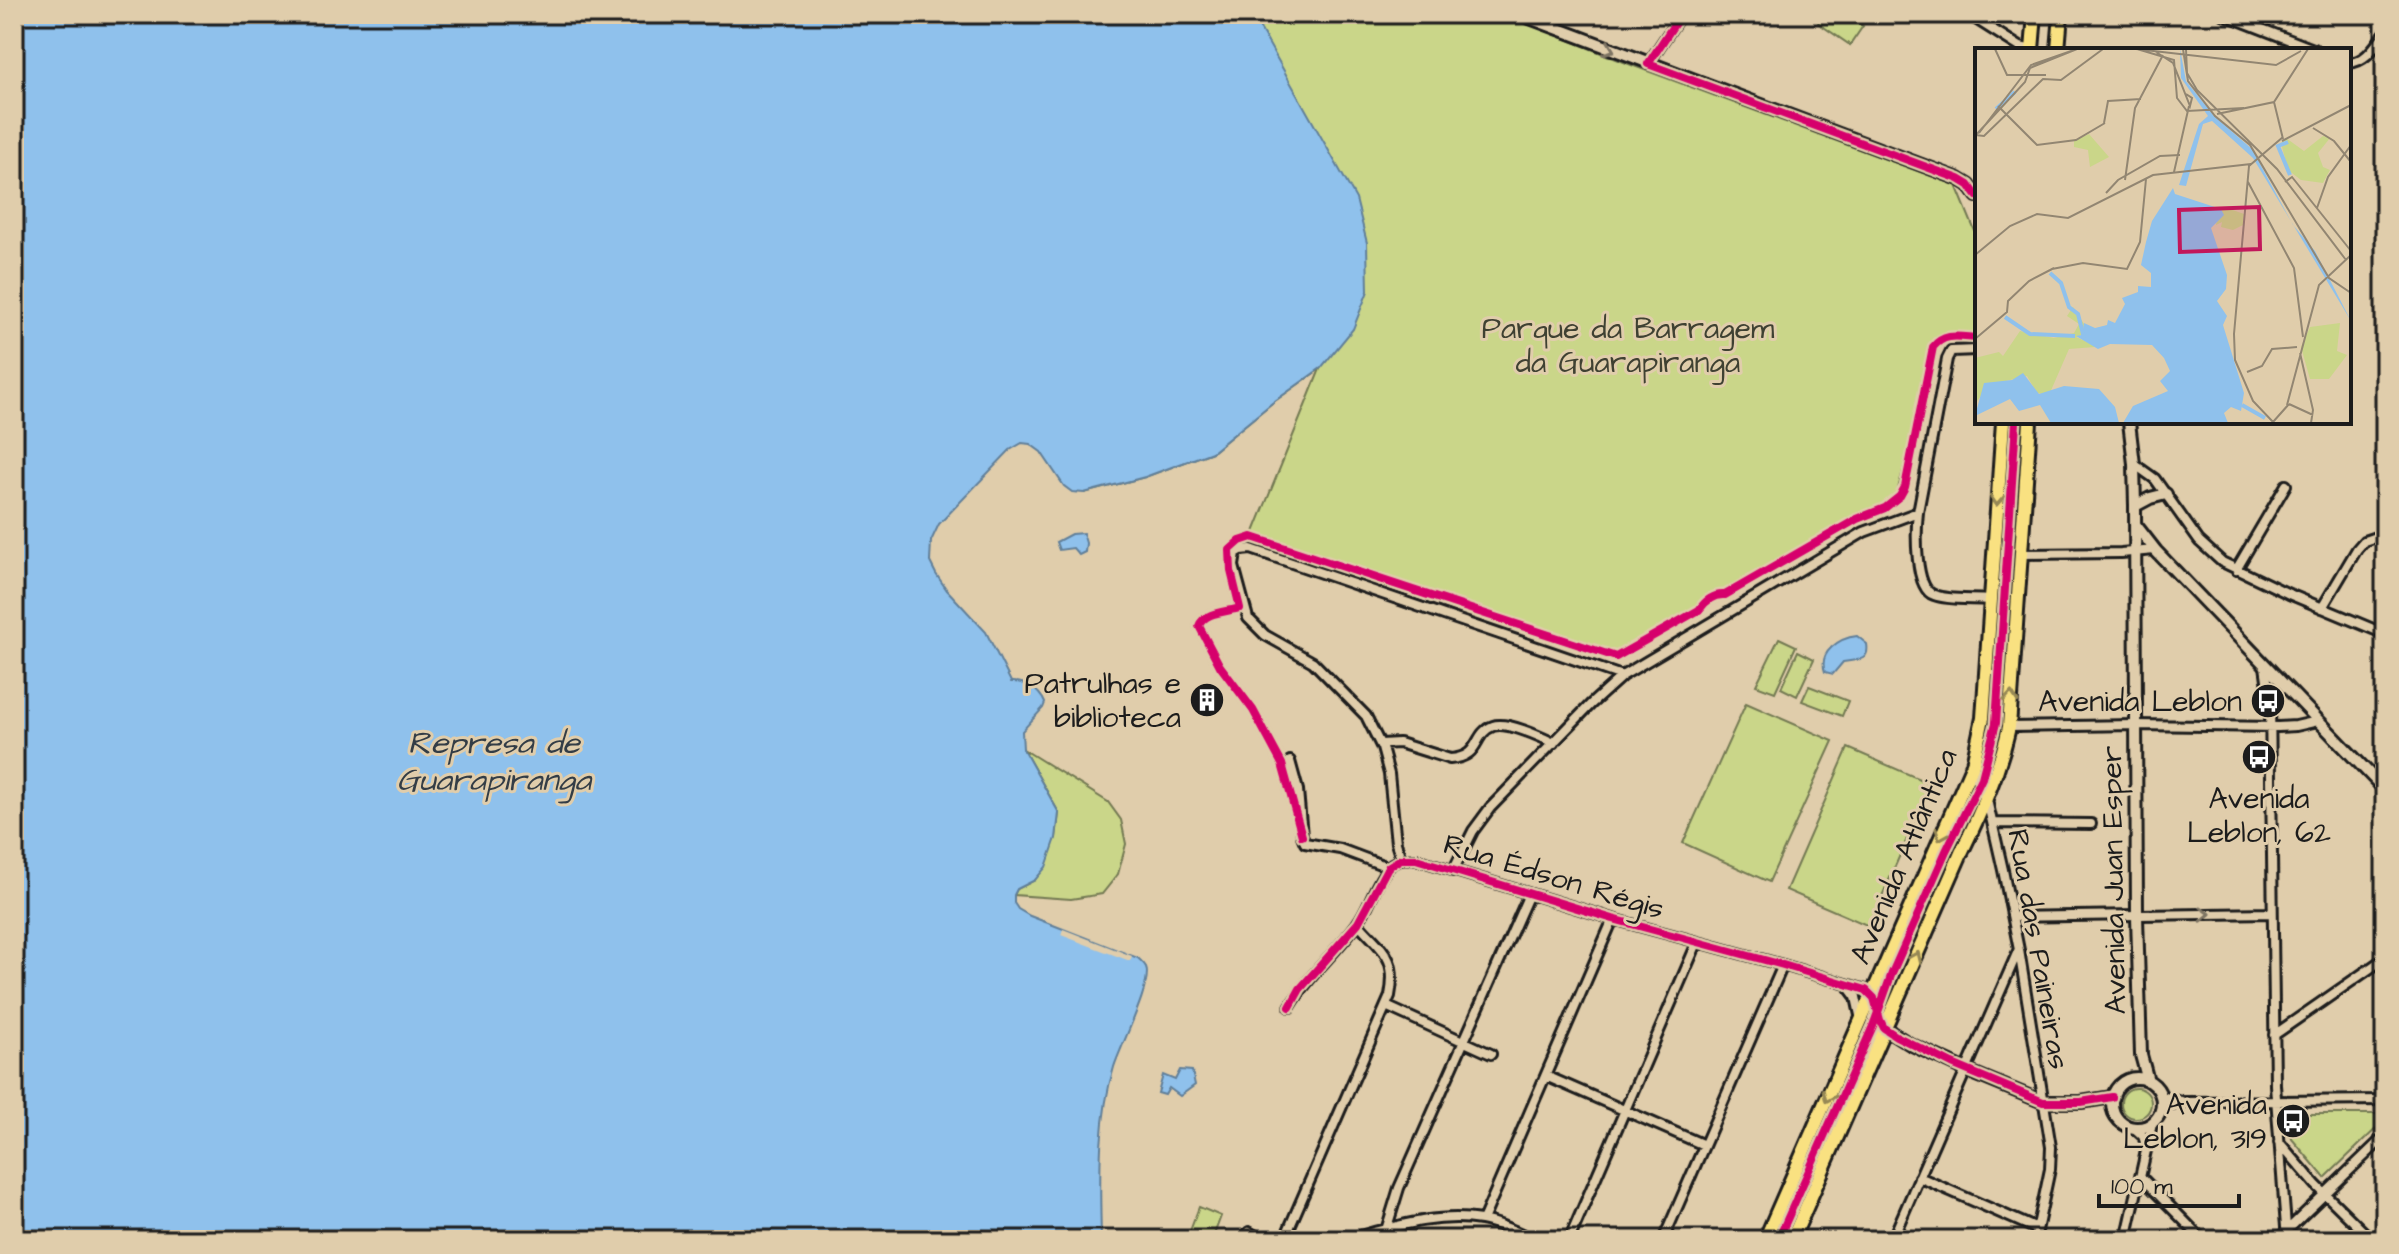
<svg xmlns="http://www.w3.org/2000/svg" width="2399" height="1254" font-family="'Architects Daughter',sans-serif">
<rect width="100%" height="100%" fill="#e0cdab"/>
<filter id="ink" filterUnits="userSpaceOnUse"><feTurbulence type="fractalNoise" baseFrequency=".0125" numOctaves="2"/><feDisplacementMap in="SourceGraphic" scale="16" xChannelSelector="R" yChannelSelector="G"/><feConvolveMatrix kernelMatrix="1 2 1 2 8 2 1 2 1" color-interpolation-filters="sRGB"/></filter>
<g filter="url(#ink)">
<path fill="#cad689" stroke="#737952" stroke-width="2" d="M1217 14H1503L1634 66 1956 185 1977 236V340H1939L1894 503 1611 656 1252 537 1320 369 1272 403 1212 452 1145 477 1084 493 1096 482Z
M1824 14H1845L1863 26 1850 45 1818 23Z
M1779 638 1796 646 1775 692 1756 685Z
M1798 651 1814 659 1797 696 1781 688Z
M1809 686 1848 701 1842 716 1802 701Z
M1746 703 1833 741 1769 882 1683 843Z
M1848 748 1931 784 1869 926 1786 890Z
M1023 749 1108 802 1121 820 1126 844 1118 874 1102 894 1071 899 1014 895 1017 889 1035 880 1056 838 1059 813Z
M2121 1103a15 15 0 1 1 30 0a15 15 0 1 1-30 0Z
M2289 1114H2385V1120L2325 1178 2292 1139Z
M1199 1207 1221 1216 1212 1240 1187 1239Z"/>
<path fill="#8fc1ec" stroke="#617f99" stroke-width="2" d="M14 14H1252L1356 199 1367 243 1368 291 1353 329 1321 368 1272 403 1212 452 1145 477 1084 493 1072 492 1064 486 1041 452 1030 444 1022 443 1010 450 939 524 931 541 930 562 936 574 947 590 986 632 1011 682C1025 681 1039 689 1045 703L1043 708 1022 731 1023 749 1059 813 1056 838 1046 867 1035 880 1017 889 1014 895V903L1018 909 1030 916 1138 958C1141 961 1144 963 1146 967 1153 983 1120 1047 1114 1067 1097 1122 1100 1183 1101 1240H14Z
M1083 533 1086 543 1085 552 1079 555 1073 548 1059 550 1056 542 1071 534Z
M1857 636 1867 644C1870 663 1856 659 1843 662L1833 674 1825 672C1818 652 1839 638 1857 636Z
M1180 1070 1192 1071 1195 1085 1180 1096 1169 1088 1165 1095 1158 1093 1163 1075 1175 1080Z"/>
<path fill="#e0cdab" d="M1063 929 1132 956 1130 961 1061 935Z"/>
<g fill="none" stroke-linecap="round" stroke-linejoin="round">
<g stroke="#1c1c1c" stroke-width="14">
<path id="minor" d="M1968 14 2020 47 2032 50
M2223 14 2316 50
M2349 63C2366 62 2375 46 2385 33
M1648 64 1681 14
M2134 464 2155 479 2199 541 2222 562 2289 594 2385 634
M1918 512C1916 530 1914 589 1934 595 1950 601 1973 598 1990 600
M2021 554 2121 553 2155 550
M2236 570 2286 485
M2322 608 2357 549 2364 541 2385 534
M2265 666 2270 701 2275 1085 2287 1240
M2009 727 2135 725 2278 727 2296 726 2318 721
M1381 744 1399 743 1450 759C1482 757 1472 734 1493 726 1507 721 1541 737 1554 743
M1290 761 1298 790 1302 836 1305 843 1340 849 1388 867
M1973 764 1978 788 1987 800 2003 870 2019 950 2051 1147 2050 1169 2035 1240
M1993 823 2091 824
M1401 859 1396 843 1389 774 1382 748 1366 716 1313 662 1265 635 1248 618 1234 566 1236 553 1241 550 1251 549 1622 676
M1453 871 1473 831 1490 808 1591 704 1622 676 1864 532 1918 512 1947 359 1951 351 1977 350
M2013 917 2272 913
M1847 985 1856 997 1861 1020
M1386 1006 1491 1054
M1290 1007C1308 976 1335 953 1357 924 1369 907 1375 885 1387 869 1394 859 1405 859 1416 859L1613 919 1783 965 1866 990 1872 995
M2274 1035 2385 958
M1546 1076 1704 1145
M2161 1096 2181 1101
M2162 1105 2186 1102 2385 1100
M2133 1127 2143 1136 2146 1145
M2279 1142 2316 1185 2372 1240
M2140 1176 2203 1240
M1919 1177 2037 1229
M1483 1220 1613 919
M1387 1227 1399 1188 1529 894
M1249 1232 1263 1240
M1284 1240 1390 996C1398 955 1381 950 1358 923
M1344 1240C1388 1229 1435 1212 1481 1220 1500 1223 1518 1233 1535 1240
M1569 1240 1697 943
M1663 1240 1783 965
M1892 1240 2018 951
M2126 1240 2152 1124
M2277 1240 2385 1136"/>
</g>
<g stroke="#1c1c1c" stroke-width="16">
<path id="tertiary" d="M1519 14 1959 179 1969 185 1977 196
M2129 422 2134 464 2135 506 2137 916 2141 1055 2148 1081
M2135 506 2150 498 2166 494
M2135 524 2156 551 2385 790
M1872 995 1884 1028 1910 1044 1975 1074 2043 1102H2081L2112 1097
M2112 1103a25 25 0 1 1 50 0a25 25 0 1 1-50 0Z"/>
</g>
<g stroke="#1c1c1c" stroke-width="18">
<path id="primary" d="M2032 50 2035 14
M2058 50 2061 14
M1765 1240 1973 764 1983 718 2003 422
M1792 1240 1961 853C1981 812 1999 772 2009 727L2030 422"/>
</g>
<use href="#minor" stroke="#e0cdab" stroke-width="8"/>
<use href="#tertiary" stroke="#e0cdab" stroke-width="10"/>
<use href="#primary" stroke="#f9e181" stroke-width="12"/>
<g stroke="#e0cdab" stroke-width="13">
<path id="cycleway" d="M1681 14 1648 64 1959 179 1969 185 1977 196
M1302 836 1282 764 1253 710 1220 666 1199 626C1204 612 1226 612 1240 608L1231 571 1230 550 1240 541 1252 537 1616 657 1699 610C1705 601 1714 594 1725 595L1857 519 1885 508 1900 496 1905 487 1933 347C1945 332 1960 337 1977 338
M1290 1007 1300 989 1358 923 1388 867 1401 859H1416L1613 919 1783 965 1866 990 1874 998 1880 1020 1884 1028 1896 1036 1952 1064 2043 1102H2081L2112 1097
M1778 1240 1873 1026 1892 973 1946 851 1982 778 1996 723 2016 422"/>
</g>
<use href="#cycleway" stroke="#d6006c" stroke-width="8"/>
</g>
<defs><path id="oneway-chevron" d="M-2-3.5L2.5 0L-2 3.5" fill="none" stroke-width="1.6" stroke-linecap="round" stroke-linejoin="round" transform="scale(2)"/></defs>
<g stroke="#7e7464">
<use href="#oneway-chevron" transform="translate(1609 49) rotate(21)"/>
<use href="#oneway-chevron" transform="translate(2205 914) rotate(-2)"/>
</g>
<g stroke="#968854">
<use href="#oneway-chevron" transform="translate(1997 500) rotate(94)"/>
<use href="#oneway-chevron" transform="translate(2011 697) rotate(-86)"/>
<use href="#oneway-chevron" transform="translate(1941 835) rotate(113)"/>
<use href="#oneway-chevron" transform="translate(1916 957) rotate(-66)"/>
<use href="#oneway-chevron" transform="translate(1828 1097) rotate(114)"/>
</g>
</g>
<defs>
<g id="building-disc" transform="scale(1.8)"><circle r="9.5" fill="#1c1c1c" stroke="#e0cdab"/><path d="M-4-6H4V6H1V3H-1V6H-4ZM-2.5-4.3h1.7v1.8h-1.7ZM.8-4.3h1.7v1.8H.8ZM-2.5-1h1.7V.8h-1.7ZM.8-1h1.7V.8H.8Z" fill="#fff"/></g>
<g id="bus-disc" transform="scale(1.8)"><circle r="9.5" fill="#1c1c1c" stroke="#e0cdab"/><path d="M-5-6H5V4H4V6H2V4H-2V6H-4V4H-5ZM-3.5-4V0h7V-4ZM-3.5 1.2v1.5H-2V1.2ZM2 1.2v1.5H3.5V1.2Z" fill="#fff"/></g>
</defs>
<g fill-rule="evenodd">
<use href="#building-disc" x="1207" y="700"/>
<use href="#bus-disc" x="2268" y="701"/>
<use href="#bus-disc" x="2259" y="757"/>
<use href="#bus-disc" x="2293" y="1121"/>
</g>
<g text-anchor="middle" stroke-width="6" stroke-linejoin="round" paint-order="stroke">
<g font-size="30" fill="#3f4132" stroke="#e0cdab">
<text x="1628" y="338">Parque da Barragem<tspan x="1628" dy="34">da Guarapiranga</tspan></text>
</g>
<g font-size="30" fill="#1c1c1c" stroke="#e0cdab" text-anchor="end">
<text x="1181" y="693">Patrulhas e<tspan x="1181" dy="34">biblioteca</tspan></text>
<text x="2242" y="711">Avenida Leblon</text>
<text x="2259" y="808" text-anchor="middle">Avenida<tspan x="2259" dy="34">Leblon, 62</tspan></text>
<text x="2267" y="1114">Avenida<tspan x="2267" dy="34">Leblon, 319</tspan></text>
</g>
<g font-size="30" fill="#1c1c1c" stroke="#e0cdab">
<text transform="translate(1903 856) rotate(-67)" y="10">Avenida Atlântica</text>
<text transform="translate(1554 876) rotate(17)" y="10">Rua Édson Régis</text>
<text transform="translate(2113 880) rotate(-91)" y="10">Avenida Juan Esper</text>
<text transform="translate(2039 949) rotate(80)" y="10">Rua das Paineiras</text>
</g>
<g font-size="32" font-style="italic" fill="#333d46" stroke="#e0cdab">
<text x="494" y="753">Represa de<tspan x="494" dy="37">Guarapiranga</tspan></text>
</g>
</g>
<g transform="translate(1975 48)">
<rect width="376" height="376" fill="#e0cdab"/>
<path d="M114 86 134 109 115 119 113 102 99 99V93ZM348 88 355 90 343 105 348 119 355 122 348 135 326 132 313 122 306 95 311 90 329 103ZM249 159 269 166 268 177 258 182 246 179 247 174 241 177 244 160ZM98 259 109 276 107 287 101 289 117 296 120 299 94 301 74 347 62 345 52 328 14 337 0 356V310L24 304 28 308 45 283 79 290 99 285 104 276 92 268ZM365 275 362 303 372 307 354 331H335L326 299 335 279Z" fill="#cad689"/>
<path d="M205 1 211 33 239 68 277 101 318 177 340 203 376 273 278 110 237 73 228 76 211 138 204 137 224 76 233 68 206 30ZM198 140 200 146 246 161 249 167 236 180 252 227 251 241 242 253 252 268 248 277 269 345 266 363 256 359 249 365 253 375H148L158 358 193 343 185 333 195 323 189 310 177 297 135 296 123 301 101 288 107 287 109 275 120 280 132 277 133 272 140 275 150 256 147 250 163 244V238L176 239V225L166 217 171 194 177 173ZM48 325 64 346 89 338 124 341 140 359 144 375H76L65 357 44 363 35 351 0 368 9 335 37 332Z" fill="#8fc1ec"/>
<path fill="none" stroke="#8fc1ec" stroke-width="4" d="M21 61 40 44M313 94 303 98 315 127M75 225 86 235 94 259 103 266 109 290M30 269 55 286 100 288M267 357 290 370"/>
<path fill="none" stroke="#928672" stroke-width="2" d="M20 1 32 27H71M161 1 301 17 326 3M162 1 199 12 202 50 212 63 269 60M208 1 213 33 240 68 275 97 354 230 376 245M211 1 212 25 222 42 302 121 371 212M181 4 198 15 215 58 217 50 211 46M299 54 308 91M23 58 62 97 101 92 130 75M242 66 299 54 333 1M129 75 133 53 166 51M338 80 359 93 376 114M4 85 56 17 102 1M0 87 9 88 68 31 86 32 128 1M0 88 50 34 55 20 102 1M307 93 376 57M199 124 214 58M150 132 160 60 188 7M273 134 319 220 328 289M310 134 317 129 376 203M131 145 143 132 185 108 205 107M342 160 353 129 376 97M0 207 35 178 62 166 93 170 178 127 276 116M77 221 108 215 152 221 165 194 171 131M0 291 32 264 33 253 54 233 79 220M325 305 338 362 336 375M272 324 287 318 297 301 322 299M314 356 338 367M312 357 344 237 376 207M298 374 314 356M299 375 278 353 260 312 259 286 274 118 308 89"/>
<path fill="#c2185b" fill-opacity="0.15" stroke="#c2185b" stroke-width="4" d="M284 159 285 201 205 204 204 162Z"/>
<rect width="376" height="376" fill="none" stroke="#1c1c1c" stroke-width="4"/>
</g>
<rect width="2399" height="1254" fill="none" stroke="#e0cdab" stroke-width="48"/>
<rect x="24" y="24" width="2351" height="1206" fill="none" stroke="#1c1c1c" stroke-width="3" filter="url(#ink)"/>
<path d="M2099 1194v12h140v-12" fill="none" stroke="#1c1c1c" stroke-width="4"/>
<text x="2111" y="1194" font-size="24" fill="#1c1c1c" stroke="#e0cdab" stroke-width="6" paint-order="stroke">100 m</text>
</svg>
